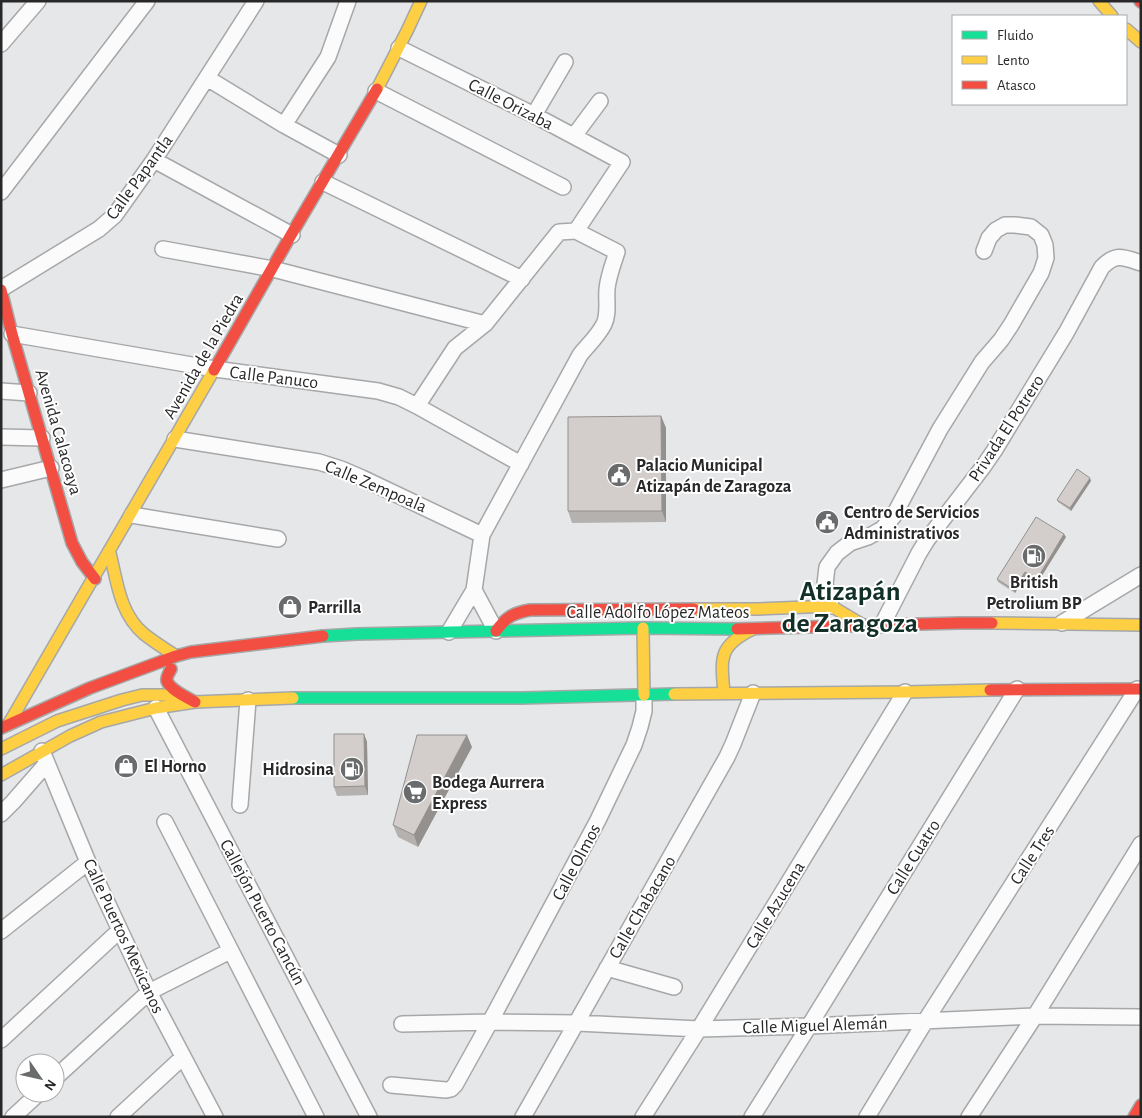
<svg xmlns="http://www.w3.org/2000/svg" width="1142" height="1118" font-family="'Alegreya Sans',sans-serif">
<rect width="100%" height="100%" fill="#e6e7e9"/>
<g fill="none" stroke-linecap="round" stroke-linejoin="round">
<g stroke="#a6a7a8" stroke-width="18">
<path id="street" d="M1 44 38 1
M399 48 534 115 622 162 576 231
M207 78 284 125 339 155
M376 91 563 187
M534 115 565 62
M284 125 328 57 348 1
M574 136 600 101
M154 160 292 235
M323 182 522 279
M1 192 147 1
M163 249 273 269 485 324
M1 289 99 229 115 215 154 160 256 1
M12 334 215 369 378 391 399 397 417 406 521 464
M1 391 29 393
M417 406 455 348 485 324 559 232 576 231 617 252C613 264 608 277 607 289 606 301 609 314 604 324 598 336 588 345 580 355L482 535 474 590 449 632
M1 437 42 438
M175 439 319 462 341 469 362 478 482 535
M1 480 51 468
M132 515 278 539
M474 590 496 631
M831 606 825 584 827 567 837 553 850 543 868 537 882 529 893 517 940 429 982 362 1001 340 1011 325 1041 273 1046 258 1045 245 1041 235 1031 227 1015 225H1005L996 230 989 238 984 251
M1062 623 1141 575
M882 625 919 553 927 540 983 467 994 451 1066 333 1102 267C1116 253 1123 257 1141 263
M156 708 369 1117
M42 751 88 862 149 992 215 1117
M240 805 248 700
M1 814 13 802 47 763
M165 822 316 1117
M1 931 88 862
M607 968 674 987
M402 1024 490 1022 577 1023 699 1029 809 1026 1035 1016 1141 1017
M1 1040 120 930
M55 1078 149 992 230 951
M391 1085 446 1090 451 1089 455 1085 490 1022 598 820 634 745 640 727 644 711V695
M13 1117 39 1093
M118 1117 183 1057
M523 1117 727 757 733 744 753 693
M643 1117 699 1029 905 692
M752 1117 809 1026 1017 689
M867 1117 926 1020 1137 689
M969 1117 1035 1016 1141 844"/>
</g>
<g stroke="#a6a7a8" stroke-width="14">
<path id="fast" d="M323 636 357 634 643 628 737 629
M293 698H522L674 694"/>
</g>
<g stroke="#a6a7a8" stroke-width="14">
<path id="slow" d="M1099 1 1112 16
M1126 29 1141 42
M377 89 407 31 421 1
M110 553C117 582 120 614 144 634 154 642 165 649 176 656
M694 609H758L831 606 863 625
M992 623 1141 625
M643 628 644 695
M724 693C721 658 718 646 753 629
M674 694 905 692 990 690
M8 725 214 370
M1 749 57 721 122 700 142 695H165L190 701
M1 775 70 736 101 722 156 708 195 702 293 698"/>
</g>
<g stroke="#a6a7a8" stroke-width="14">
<path id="jam" d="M1140 1 1141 2
M1 290 12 334 72 543 82 562 95 579
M214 370 291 235 377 89
M737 629 959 623H992
M496 631C506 617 513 613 530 610L694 609
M171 669C169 673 166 677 167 681 170 690 188 698 195 702
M990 690 1141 689
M1 728 90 688 176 656 191 652 323 636
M1134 1117 1141 1105"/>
</g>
<use href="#street" stroke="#fbfbfc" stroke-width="15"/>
<use href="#fast" stroke="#16e098" stroke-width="11"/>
<use href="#slow" stroke="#ffcf43" stroke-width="11"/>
<use href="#jam" stroke="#f24e42" stroke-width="11"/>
</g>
<path fill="#b5b1af" d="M661 416 666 428V522L572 523 568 511Z
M1091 481 1071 511 1058 502 1057 500Z
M1066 537 1038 582 1026 575 1015 593 998 582 997 579Z
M364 734 367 742 368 795 337 796 334 787Z
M472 747 418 847 398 837 393 825Z"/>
<path fill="#94908e" d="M661 416 666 428V522L662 511Z
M1090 478 1091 481 1071 511 1070 508Z
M1064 534 1066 537 1038 582 1037 579Z
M1025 572 1026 575 1015 593 1014 590Z
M364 734 367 742 368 795 365 786Z
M467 735 472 747 418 847 414 835Z"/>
<path fill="#d3cecb" stroke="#94908e" d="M661 416 662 511H568V417Z
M1077 469 1090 478 1070 508 1057 500Z
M1036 517 1064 534 1037 579 1025 572 1014 590 997 579Z
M334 734H364L365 786 334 787Z
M417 735H467L414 835 393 825Z"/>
<defs>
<g id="civic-disc" transform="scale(1.25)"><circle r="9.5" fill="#6a6b6c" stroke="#fff"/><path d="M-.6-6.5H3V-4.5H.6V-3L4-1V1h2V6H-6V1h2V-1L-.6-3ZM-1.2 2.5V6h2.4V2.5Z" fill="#fff"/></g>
<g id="fuel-disc" transform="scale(1.25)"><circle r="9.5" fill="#6a6b6c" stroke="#fff"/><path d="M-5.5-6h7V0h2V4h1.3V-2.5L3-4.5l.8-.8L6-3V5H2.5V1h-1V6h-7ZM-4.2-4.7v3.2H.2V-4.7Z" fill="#fff"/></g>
<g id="shop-disc" transform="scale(1.25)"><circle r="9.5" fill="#6a6b6c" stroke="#fff"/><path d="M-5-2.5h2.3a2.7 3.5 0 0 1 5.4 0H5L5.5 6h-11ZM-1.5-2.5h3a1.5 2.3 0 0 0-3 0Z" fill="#fff"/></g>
<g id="supermarket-disc" transform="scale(1.25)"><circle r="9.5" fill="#6a6b6c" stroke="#fff"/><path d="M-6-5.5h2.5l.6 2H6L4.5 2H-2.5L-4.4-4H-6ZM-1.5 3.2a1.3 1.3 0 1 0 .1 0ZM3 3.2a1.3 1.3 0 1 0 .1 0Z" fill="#fff"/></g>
</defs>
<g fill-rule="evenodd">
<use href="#civic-disc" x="619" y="475"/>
<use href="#civic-disc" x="827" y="522"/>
<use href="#fuel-disc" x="1034" y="556"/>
<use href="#shop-disc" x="290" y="607"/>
<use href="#shop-disc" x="126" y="766"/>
<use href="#fuel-disc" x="352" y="769"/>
<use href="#supermarket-disc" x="415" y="792"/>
</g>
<g text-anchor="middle" stroke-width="4" stroke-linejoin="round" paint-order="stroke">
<g font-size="18" fill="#282829" stroke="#fff">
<text transform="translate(511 104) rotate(27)" y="6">Calle Orizaba</text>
<text transform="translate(139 177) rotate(-54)" y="6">Calle Papantla</text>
<text transform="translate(203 356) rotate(-60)" y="6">Avenida de la Piedra</text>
<text transform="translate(274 377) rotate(7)" y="6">Calle Panuco</text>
<text transform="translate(1006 428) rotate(-57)" y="6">Privada El Potrero</text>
<text transform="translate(59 432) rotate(74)" y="6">Avenida Calacoaya</text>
<text transform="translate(376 486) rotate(23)" y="6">Calle Zempoala</text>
<text x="658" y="618">Calle Adolfo López Mateos</text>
<text transform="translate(1032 855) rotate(-57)" y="6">Calle Tres</text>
<text transform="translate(913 857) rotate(-58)" y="6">Calle Cuatro</text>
<text transform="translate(576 862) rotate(-62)" y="6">Calle Olmos</text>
<text transform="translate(775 905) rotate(-59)" y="6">Calle Azucena</text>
<text transform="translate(642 907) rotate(-60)" y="6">Calle Chabacano</text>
<text transform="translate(263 912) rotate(62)" y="6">Callejón Puerto Cancún</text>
<text transform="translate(124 936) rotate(65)" y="6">Calle Puertos Mexicanos</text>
<text transform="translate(815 1025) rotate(-2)" y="6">Calle Miguel Alemán</text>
</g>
<g font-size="18" font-weight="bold" fill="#282829" stroke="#fff" text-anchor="start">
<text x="636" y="471">Palacio Municipal<tspan x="636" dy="21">Atizapán de Zaragoza</tspan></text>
<text x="844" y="518">Centro de Servicios<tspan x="844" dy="21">Administrativos</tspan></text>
<text x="1034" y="588" text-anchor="middle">British<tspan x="1034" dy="21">Petrolium BP</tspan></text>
<text x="308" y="613">Parrilla</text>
<text x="144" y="772">El Horno</text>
<text x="334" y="775" text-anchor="end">Hidrosina</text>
<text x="432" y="788">Bodega Aurrera<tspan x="432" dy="21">Express</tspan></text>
</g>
<g font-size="28" font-weight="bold" fill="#123027" stroke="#fff">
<text x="850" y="600">Atizapán<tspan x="850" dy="32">de Zaragoza</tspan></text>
</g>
</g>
<rect width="1142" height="1118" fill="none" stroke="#282829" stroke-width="5"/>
<rect x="952" y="15" width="175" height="90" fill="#ffffff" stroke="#a9a9a9"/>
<rect x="962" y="31" width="25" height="8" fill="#16e098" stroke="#a9a9a9"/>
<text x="997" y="40" font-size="15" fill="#282829">Fluido</text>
<rect x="962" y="56" width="25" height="8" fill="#ffcf43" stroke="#a9a9a9"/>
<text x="997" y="65" font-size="15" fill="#282829">Lento</text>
<rect x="962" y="81" width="25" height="8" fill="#f24e42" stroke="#a9a9a9"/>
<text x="997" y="90" font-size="15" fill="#282829">Atasco</text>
<g transform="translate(40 1078) rotate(124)"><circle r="24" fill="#ffffff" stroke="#a9a9a9"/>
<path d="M0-4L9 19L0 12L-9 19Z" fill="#6a6b6c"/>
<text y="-8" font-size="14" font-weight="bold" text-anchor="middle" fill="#282829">N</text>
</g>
</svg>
